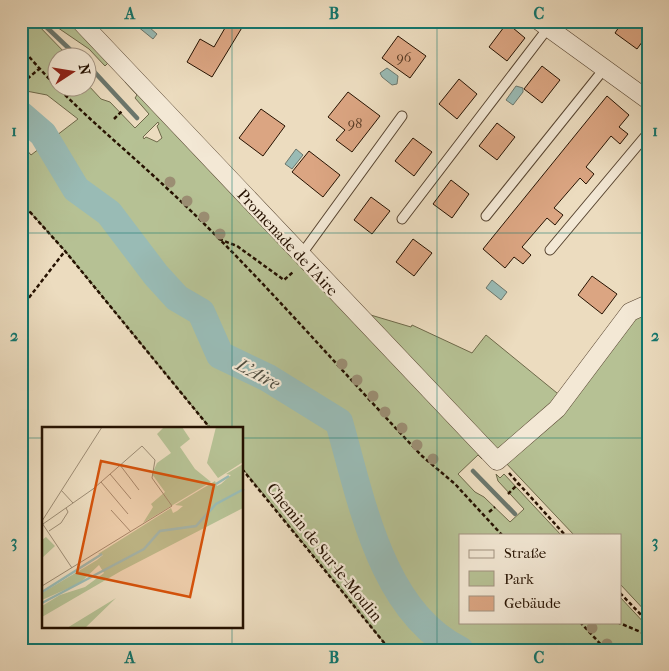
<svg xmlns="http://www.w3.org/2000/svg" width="669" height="671" font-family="'IM FELL French Canon',serif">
<rect width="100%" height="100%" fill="#ecdcbf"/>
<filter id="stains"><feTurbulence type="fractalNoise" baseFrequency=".004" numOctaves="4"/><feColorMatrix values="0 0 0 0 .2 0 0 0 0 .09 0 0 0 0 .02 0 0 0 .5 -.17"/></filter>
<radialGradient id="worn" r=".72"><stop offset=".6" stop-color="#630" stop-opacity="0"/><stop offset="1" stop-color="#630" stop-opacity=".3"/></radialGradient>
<path fill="#b6c194" stroke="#6e694a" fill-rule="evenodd" d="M21 21H34L69 57 58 58V88H88V85L101 99 110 102 135 128 149 114 135 98 137 95 125 82 129 78 486 455 482 459 478 455 458 474 475 492 484 497 510 522 524 509 498 481 496 474 500 478 504 474 561 535H460V622H620V597L648 627V650H390L243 469 242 428H210L65 251 21 202V143L31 155 78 119 47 95 21 90ZM158 122 159 124 157 126 162 138 157 142 146 137 144 139 143 137Z
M48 21H76L111 60 105 66 89 49Z
M648 310V614L620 584V535H574L364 313 411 327 412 325 472 353 486 335 568 402 632 318Z"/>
<path fill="#99bbb5" stroke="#6b776d" d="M142 21 157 34 153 39 137 26Z
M387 68 398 76 397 84 392 85 382 77 380 73Z
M516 86 523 88V92L513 105 506 100Z
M296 149 303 155 292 169 285 164Z
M492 280 507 292 501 300 486 288Z"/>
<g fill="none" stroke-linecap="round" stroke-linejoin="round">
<path stroke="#6b776d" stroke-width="4.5" d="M40 21 79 58
M88 65 137 118
M473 471 515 514"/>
<path stroke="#99bbb5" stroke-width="28" d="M21 115 43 134 76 189 109 213 156 275 177 298 201 312 220 355 268 378 339 422C361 498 381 612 460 650"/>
</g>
<path fill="#dba582" stroke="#251100" d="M229 21H246L212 77 187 62 200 39 214 47Z
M623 21H648V34L637 49 615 33Z
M507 23 525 38 507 61 489 47Z
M398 36 426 56 410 78 382 58Z
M542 66 560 80 542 103 524 89Z
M459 79 477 94 457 119 439 104Z
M348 92 380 116 352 152 336 140 345 130 328 117Z
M607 96 629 115 619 127 628 134 620 144 611 136 586 167 594 174 586 184 580 178 554 208 563 215 555 225 547 218 522 247 531 255 523 264 514 257 505 268 483 249Z
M261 109 285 126 263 156 239 138Z
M497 123 515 137 497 160 479 146Z
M413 138 432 152 414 176 395 161Z
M309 151 340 175 323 197 292 172Z
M451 180 469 194 452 218 433 204Z
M371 197 390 211 372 234 354 220Z
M413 239 432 253 414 276 396 262Z
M592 276 617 294 602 314 578 295Z"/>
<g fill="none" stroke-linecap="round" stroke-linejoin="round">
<g stroke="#574430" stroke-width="11">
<path id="service" d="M486 216 604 69
M402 219 548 28
M550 250 648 133
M301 255 402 116"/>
</g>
<g stroke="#574430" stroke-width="19">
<path id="minor" d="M80 21 497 461 557 409 630 312 648 304
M539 21 648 100"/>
</g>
<path stroke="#251100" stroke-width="2.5" stroke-dasharray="4 2.5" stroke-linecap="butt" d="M21 47C65 101 120 144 171 192 260 275 338 368 422 456L455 484 502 535
M23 91 27 79 39 69
M114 119 122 111
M21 202 65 251 210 428
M219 239 237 246 284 280 293 272
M21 308 65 251
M242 469 390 650
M509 473 565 535
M508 494 518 484
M489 512 495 507
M620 593 648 622
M580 622 606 650
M617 622 648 635"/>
<use href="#service" stroke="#f3e8d5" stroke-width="9"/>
<use href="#minor" stroke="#f3e8d5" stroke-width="18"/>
</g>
<g fill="#9b8e73">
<circle cx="170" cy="182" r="5.5"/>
<circle cx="187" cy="201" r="5.5"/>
<circle cx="204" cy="217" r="5.5"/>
<circle cx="220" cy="234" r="5.5"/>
<circle cx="342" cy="364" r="5.5"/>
<circle cx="357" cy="380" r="5.5"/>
<circle cx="373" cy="396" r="5.5"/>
<circle cx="385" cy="412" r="5.5"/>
<circle cx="402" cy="428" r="5.5"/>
<circle cx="417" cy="445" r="5.5"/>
<circle cx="433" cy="459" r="5.5"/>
<circle cx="592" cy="628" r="5.5"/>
<circle cx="607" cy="644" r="5.5"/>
</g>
<path fill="none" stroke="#0f766e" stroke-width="1" stroke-opacity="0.55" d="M232 21V428M437 21V650M21 233H648M21 438H44M242 438H648M232 627V650"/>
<g text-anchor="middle" stroke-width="4.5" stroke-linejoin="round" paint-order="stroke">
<g font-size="14" fill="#523620">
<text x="404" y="62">96</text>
<text x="355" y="128">98</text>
</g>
<g font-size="16" fill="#251100" stroke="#f3e8d5">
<text transform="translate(288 242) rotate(47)" y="6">Promenade de l'Aire</text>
<text transform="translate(325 552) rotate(51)" y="6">Chemin de Sur-le-Moulin</text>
</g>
<g font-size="18" font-style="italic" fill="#4e4c3f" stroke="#f3e8d5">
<text transform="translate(258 374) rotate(28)" y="6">L'Aire</text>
</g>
</g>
<g transform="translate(42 427)">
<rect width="201" height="201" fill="#ecdcbf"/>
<path d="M122 0H140L148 12 138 20 153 42 169 55 101 96 111 80 109 77 123 65 110 47 115 36 129 26 115 7ZM174 0H202L201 35 176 51 165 36ZM201 37V81L79 144 0 190V179L18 168 43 160 62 146 57 138 38 156 0 173V166L55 133 61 128 56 127 129 81 131 86 135 84 141 79 133 78 173 54 175 59 179 57 189 48 184 47ZM4 110 13 119 0 131V113ZM74 171 43 201H25Z" fill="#b6c194"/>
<path fill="none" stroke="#99bbb5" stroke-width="2.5" d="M174 57 187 49M0 165 60 127M0 176 102 122 118 104 154 99 174 77 202 62"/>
<path fill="none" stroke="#9c8b73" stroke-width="1" d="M78 38 97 63M68 47 89 72M59 55 86 87M19 63 31 76M69 83 89 105M0 94 60 0M0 96 30 141M7 104 19 96 26 85 24 81M0 159 130 79 110 51 113 33 100 19 51 62 1 97"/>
<path fill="#d4520b" fill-opacity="0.15" stroke="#d4520b" stroke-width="2.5" d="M59 34 172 58 148 170 35 146Z"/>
<rect width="201" height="201" fill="none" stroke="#251100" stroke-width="2.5"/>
</g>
<rect width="669" height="671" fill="none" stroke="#ecdcbf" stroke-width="55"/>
<rect x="459" y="534" width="162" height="90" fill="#f3e8d5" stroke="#a19280"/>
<rect x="469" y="550" width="25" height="8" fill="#f3e8d5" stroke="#a19280"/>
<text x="504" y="558" font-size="15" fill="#251100">Straße</text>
<rect x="469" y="571" width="25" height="15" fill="#b6c194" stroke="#a19280"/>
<text x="504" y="584" font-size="15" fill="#251100">Park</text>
<rect x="469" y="596" width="25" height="15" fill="#dba582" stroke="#a19280"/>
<text x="504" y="608" font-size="15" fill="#251100">Gebäude</text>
<g transform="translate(72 72) rotate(78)"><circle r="24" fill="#f3e8d5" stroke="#a19280"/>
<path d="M0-4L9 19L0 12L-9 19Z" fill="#8f2418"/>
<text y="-8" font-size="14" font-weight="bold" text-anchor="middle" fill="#251100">N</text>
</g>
<rect x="28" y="28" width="614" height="616" fill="none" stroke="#0f766e" stroke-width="2"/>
<g font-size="16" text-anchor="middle" font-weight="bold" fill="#0f766e">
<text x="130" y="19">A</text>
<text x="334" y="19">B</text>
<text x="539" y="19">C</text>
<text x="14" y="136">1</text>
<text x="655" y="136">1</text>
<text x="14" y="341">2</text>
<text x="655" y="341">2</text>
<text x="14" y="547">3</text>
<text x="655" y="547">3</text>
<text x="130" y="663">A</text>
<text x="334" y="663">B</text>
<text x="539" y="663">C</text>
</g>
<rect width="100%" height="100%" filter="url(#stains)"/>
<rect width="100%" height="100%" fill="url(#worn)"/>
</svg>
